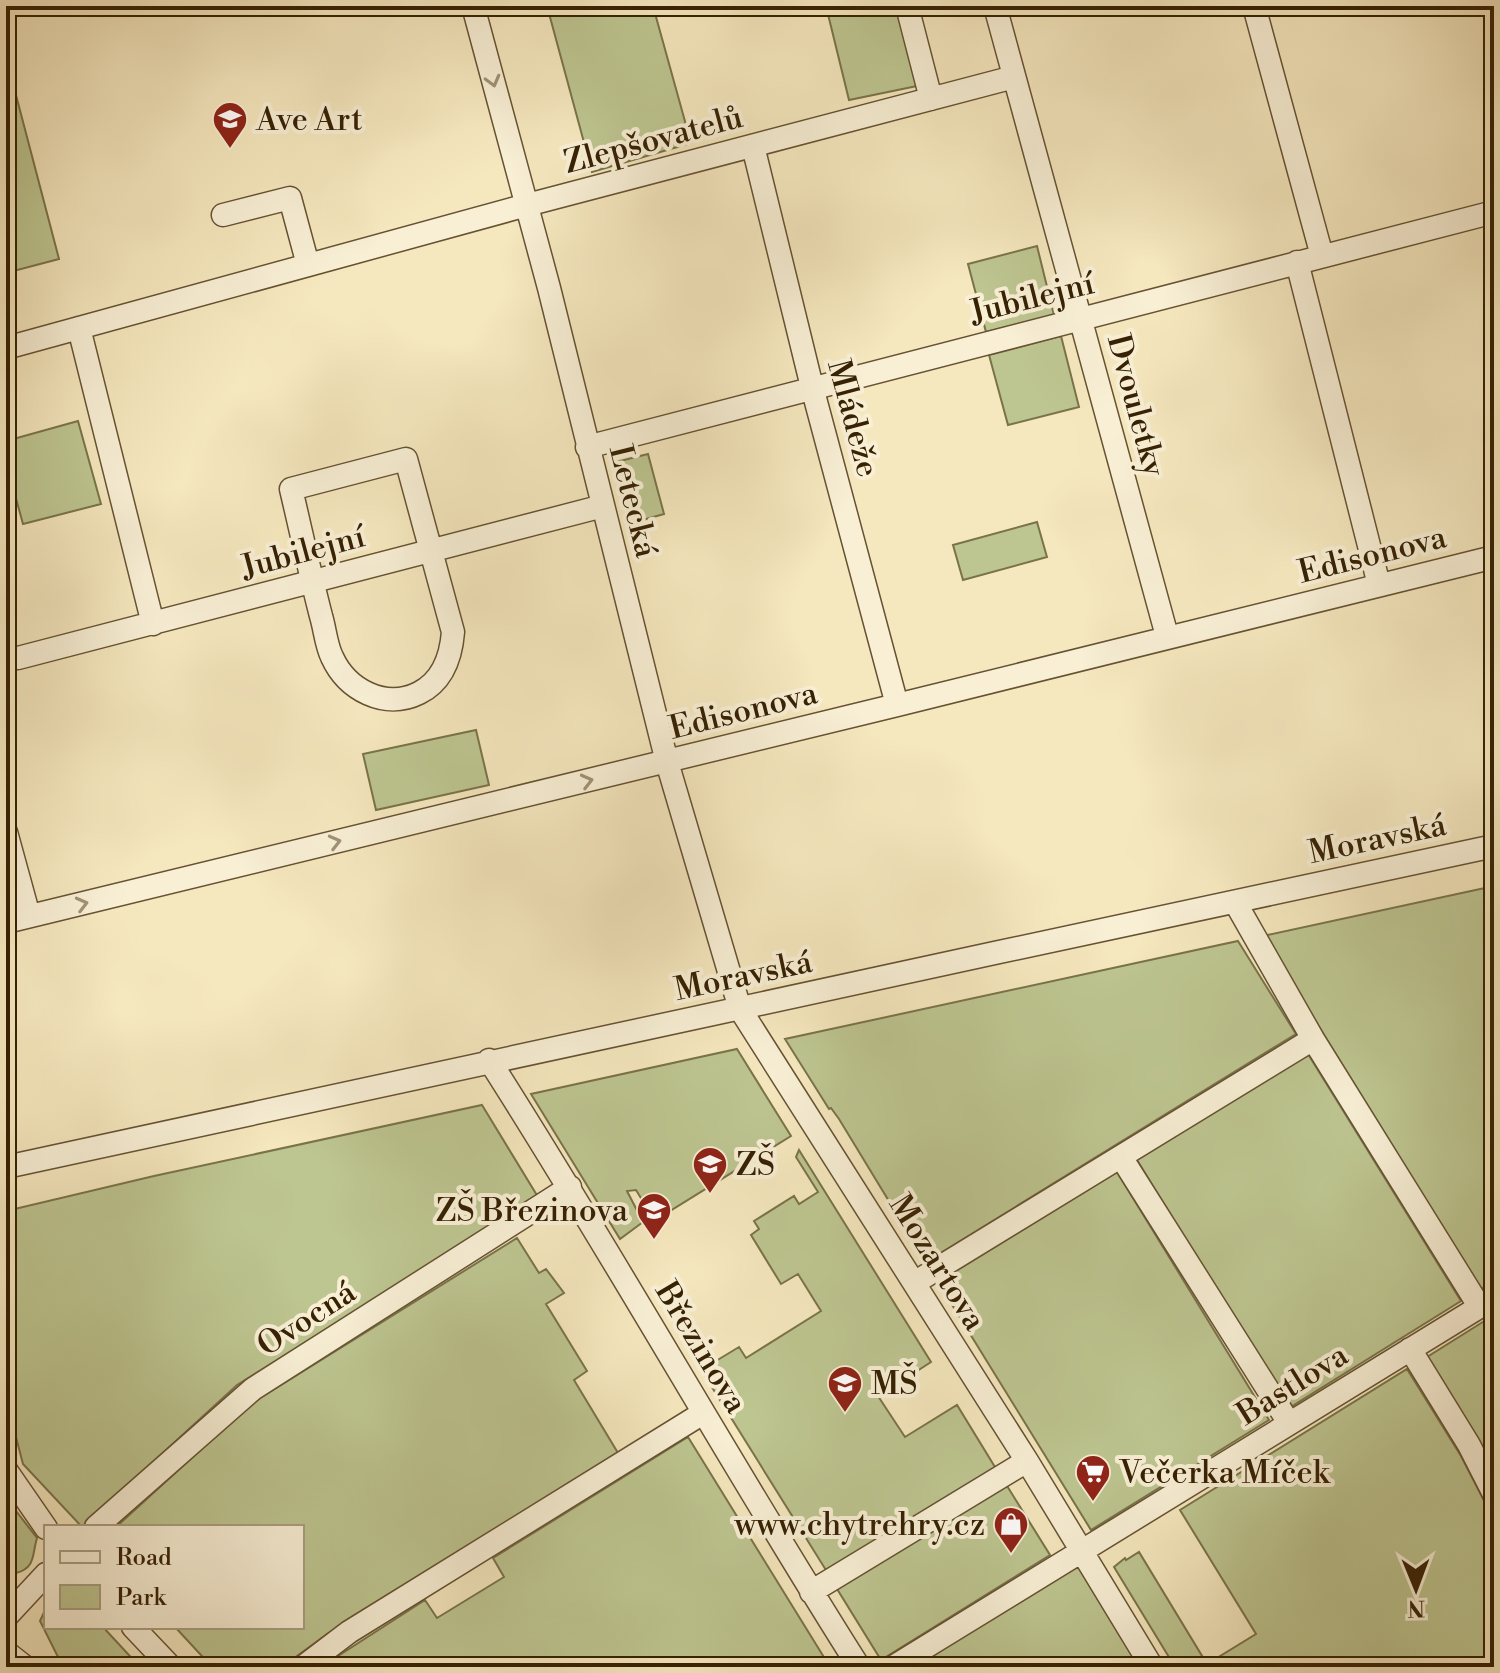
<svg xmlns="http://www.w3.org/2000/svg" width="1500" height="1673" font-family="'Libre Bodoni',serif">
<rect width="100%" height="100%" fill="#f5e7be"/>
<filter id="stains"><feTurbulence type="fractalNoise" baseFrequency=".0025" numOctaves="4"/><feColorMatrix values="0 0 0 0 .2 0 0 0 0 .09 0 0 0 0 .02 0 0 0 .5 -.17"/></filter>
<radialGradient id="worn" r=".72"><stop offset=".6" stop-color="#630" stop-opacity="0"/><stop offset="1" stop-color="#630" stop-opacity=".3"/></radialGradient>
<path fill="#bdc590" stroke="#7a734a" stroke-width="2" d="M547 6H653L691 143 592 172Z
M826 6H901L922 85 849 100Z
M6 57 59 259 6 273Z
M1037 246 1054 315 986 332 968 264Z
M1061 336 1079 407 1008 425 989 355Z
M78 421 101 504 23 524 6 462V441Z
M648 454 664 514 632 523 616 462Z
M1037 522 1047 557 963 580 953 545Z
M476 730 489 785 376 810 363 754Z
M1494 886V1281L1481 1289 1263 936Z
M1238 941 1296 1034 926 1262 839 1119 831 1108 829 1109 785 1039Z
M737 1049 791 1136 657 1219 652 1216 636 1190 627 1191 643 1222 620 1239 531 1094Z
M1308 1054 1461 1301 1289 1408 1137 1160Z
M482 1105 538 1197 237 1385 82 1527 23 1464 6 1399V1211L154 1176Z
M799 1150 931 1362 888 1390 885 1386 876 1393 905 1437 957 1405 998 1472 829 1575 685 1344 689 1341 706 1367 739 1347 746 1358 821 1311 798 1274 781 1284 751 1235 759 1229 754 1221 794 1196 799 1204 818 1192 796 1157Z
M1117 1172 1269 1420 1091 1530 938 1282Z
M517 1238 539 1273 546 1269 564 1293 546 1304 587 1371 574 1380 618 1453 327 1634 282 1667H212L175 1627H302V1527H116L252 1403Z
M1494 1315V1470L1427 1357Z
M1407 1369 1461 1456 1494 1520V1663L1486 1667H1175L1114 1567 1125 1558 1126 1560 1139 1552 1207 1664 1256 1634 1180 1510Z
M688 1437 830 1667H321L425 1600 437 1618 504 1577 493 1558Z
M1004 1481 1050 1555 881 1660 834 1584Z
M6 1498 37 1538C32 1554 36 1568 16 1573L6 1554Z
M1081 1549 1152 1667H893Z
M46 1608V1627H103L140 1667H63L40 1621Z"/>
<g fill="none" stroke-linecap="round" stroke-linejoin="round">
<g stroke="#665232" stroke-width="25">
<path id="minor" d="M473 6 549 288 667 762 740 1009 1027 1461 1152 1667
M907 6 931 99
M995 6 1167 636
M1254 6 1322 256
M753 146 812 387 897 705
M223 215 290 198 308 265
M1297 262 1379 585
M79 328 153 624
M6 348 527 205 1014 77
M587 447 1494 212
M406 459 453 632C451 657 443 681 419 693 385 710 347 690 332 657 326 645 325 629 321 616 310 574 301 531 291 489Z
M18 658 603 506
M6 832 29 916
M1235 902 1313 1039 1479 1306
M6 922 897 705 1494 557
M489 1060C617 1260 732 1467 859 1667
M1121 1157 1289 1423
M6 1167C502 1057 998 953 1494 846
M914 1283 1313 1039
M1410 1349 1469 1445 1494 1494
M6 1470 46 1528
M96 1527 253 1389 570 1187
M811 1592 1027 1461
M6 1617 46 1574
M133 1627 171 1667
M6 1652 25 1667
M303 1667 349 1632 703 1413
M893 1667 1494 1298"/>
</g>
<use href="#minor" stroke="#f8efd5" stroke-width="22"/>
<path stroke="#362103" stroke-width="2" d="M6 1649 13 1667"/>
</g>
<defs><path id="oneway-chevron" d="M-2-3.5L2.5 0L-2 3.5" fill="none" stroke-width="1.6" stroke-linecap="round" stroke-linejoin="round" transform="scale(2)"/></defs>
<g stroke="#a19276">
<use href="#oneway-chevron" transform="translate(493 81) rotate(75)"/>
<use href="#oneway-chevron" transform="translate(587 781) rotate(-14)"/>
<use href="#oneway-chevron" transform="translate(335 842) rotate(-14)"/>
<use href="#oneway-chevron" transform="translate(82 904) rotate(-14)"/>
</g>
<defs>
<g id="school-pin" transform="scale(1.8)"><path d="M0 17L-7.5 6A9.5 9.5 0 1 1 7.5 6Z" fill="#8f2418" stroke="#f8efd5"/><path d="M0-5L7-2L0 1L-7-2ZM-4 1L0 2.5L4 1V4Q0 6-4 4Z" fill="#fff"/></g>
<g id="supermarket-pin" transform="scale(1.8)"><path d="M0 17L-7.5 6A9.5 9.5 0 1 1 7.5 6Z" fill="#8f2418" stroke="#f8efd5"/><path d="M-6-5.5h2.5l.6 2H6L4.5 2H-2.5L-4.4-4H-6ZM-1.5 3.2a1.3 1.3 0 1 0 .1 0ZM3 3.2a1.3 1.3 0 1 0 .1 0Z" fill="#fff"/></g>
<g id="shop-pin" transform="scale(1.8)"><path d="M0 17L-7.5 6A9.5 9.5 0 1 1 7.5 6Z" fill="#8f2418" stroke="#f8efd5"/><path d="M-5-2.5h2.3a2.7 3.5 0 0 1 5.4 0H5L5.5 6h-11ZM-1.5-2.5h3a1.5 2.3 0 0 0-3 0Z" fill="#fff"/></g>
</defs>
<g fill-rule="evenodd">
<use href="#school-pin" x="230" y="119"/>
<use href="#school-pin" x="710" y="1164"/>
<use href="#school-pin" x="654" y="1210"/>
<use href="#school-pin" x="845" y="1383"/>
<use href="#supermarket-pin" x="1093" y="1472"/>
<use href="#shop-pin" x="1011" y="1524"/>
</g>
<g text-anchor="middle" stroke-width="8" stroke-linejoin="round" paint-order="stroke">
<g font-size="32" fill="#362103" stroke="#f8efd5" text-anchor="start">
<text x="256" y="130">Ave Art</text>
<text x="736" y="1175">ZŠ</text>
<text x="628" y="1221" text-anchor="end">ZŠ Březinova</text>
<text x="871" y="1394">MŠ</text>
<text x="1119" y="1483">Večerka Míček</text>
<text x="985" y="1535" text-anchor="end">www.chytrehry.cz</text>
</g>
<g font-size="32" fill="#362103" stroke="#f8efd5">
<text transform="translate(653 139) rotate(-15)" y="11">Zlepšovatelů</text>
<text transform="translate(1032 297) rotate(-14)" y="11">Jubilejní</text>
<text transform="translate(1137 405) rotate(75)" y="11">Dvouletky</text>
<text transform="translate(854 418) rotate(75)" y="11">Mládeže</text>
<text transform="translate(634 501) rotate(76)" y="11">Letecká</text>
<text transform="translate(303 551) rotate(-15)" y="11">Jubilejní</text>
<text transform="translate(1372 554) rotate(-14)" y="11">Edisonova</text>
<text transform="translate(743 710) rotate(-14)" y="11">Edisonova</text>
<text transform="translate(1377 838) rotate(-12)" y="11">Moravská</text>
<text transform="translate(743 975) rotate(-12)" y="11">Moravská</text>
<text transform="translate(938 1262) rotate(58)" y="11">Mozartova</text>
<text transform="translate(306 1318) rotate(-33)" y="11">Ovocná</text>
<text transform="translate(702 1347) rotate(59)" y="11">Březinova</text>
<text transform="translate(1292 1384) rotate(-32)" y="11">Bastlova</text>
</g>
</g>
<rect width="1500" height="1673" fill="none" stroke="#f5e7be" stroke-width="32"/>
<rect x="8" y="8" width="1484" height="1657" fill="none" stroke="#362103" stroke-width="4"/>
<rect x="16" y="16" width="1468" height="1641" fill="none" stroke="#362103" stroke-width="2"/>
<rect x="44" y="1525" width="260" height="104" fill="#f8efd5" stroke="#aa9d81" stroke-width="2"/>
<rect x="60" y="1551" width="40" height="12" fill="#f8efd5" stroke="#aa9d81" stroke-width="2"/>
<text x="116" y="1565" font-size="24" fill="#362103">Road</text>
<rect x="60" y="1585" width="40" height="24" fill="#bdc590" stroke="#aa9d81" stroke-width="2"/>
<text x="116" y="1605" font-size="24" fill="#362103">Park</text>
<g transform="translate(1416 1589) rotate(179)" stroke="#f8efd5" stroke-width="6" paint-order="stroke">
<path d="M0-6L14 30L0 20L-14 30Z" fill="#362103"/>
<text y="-12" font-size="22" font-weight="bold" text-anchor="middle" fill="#362103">N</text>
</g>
<rect width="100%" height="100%" filter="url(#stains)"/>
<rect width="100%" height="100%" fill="url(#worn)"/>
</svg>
